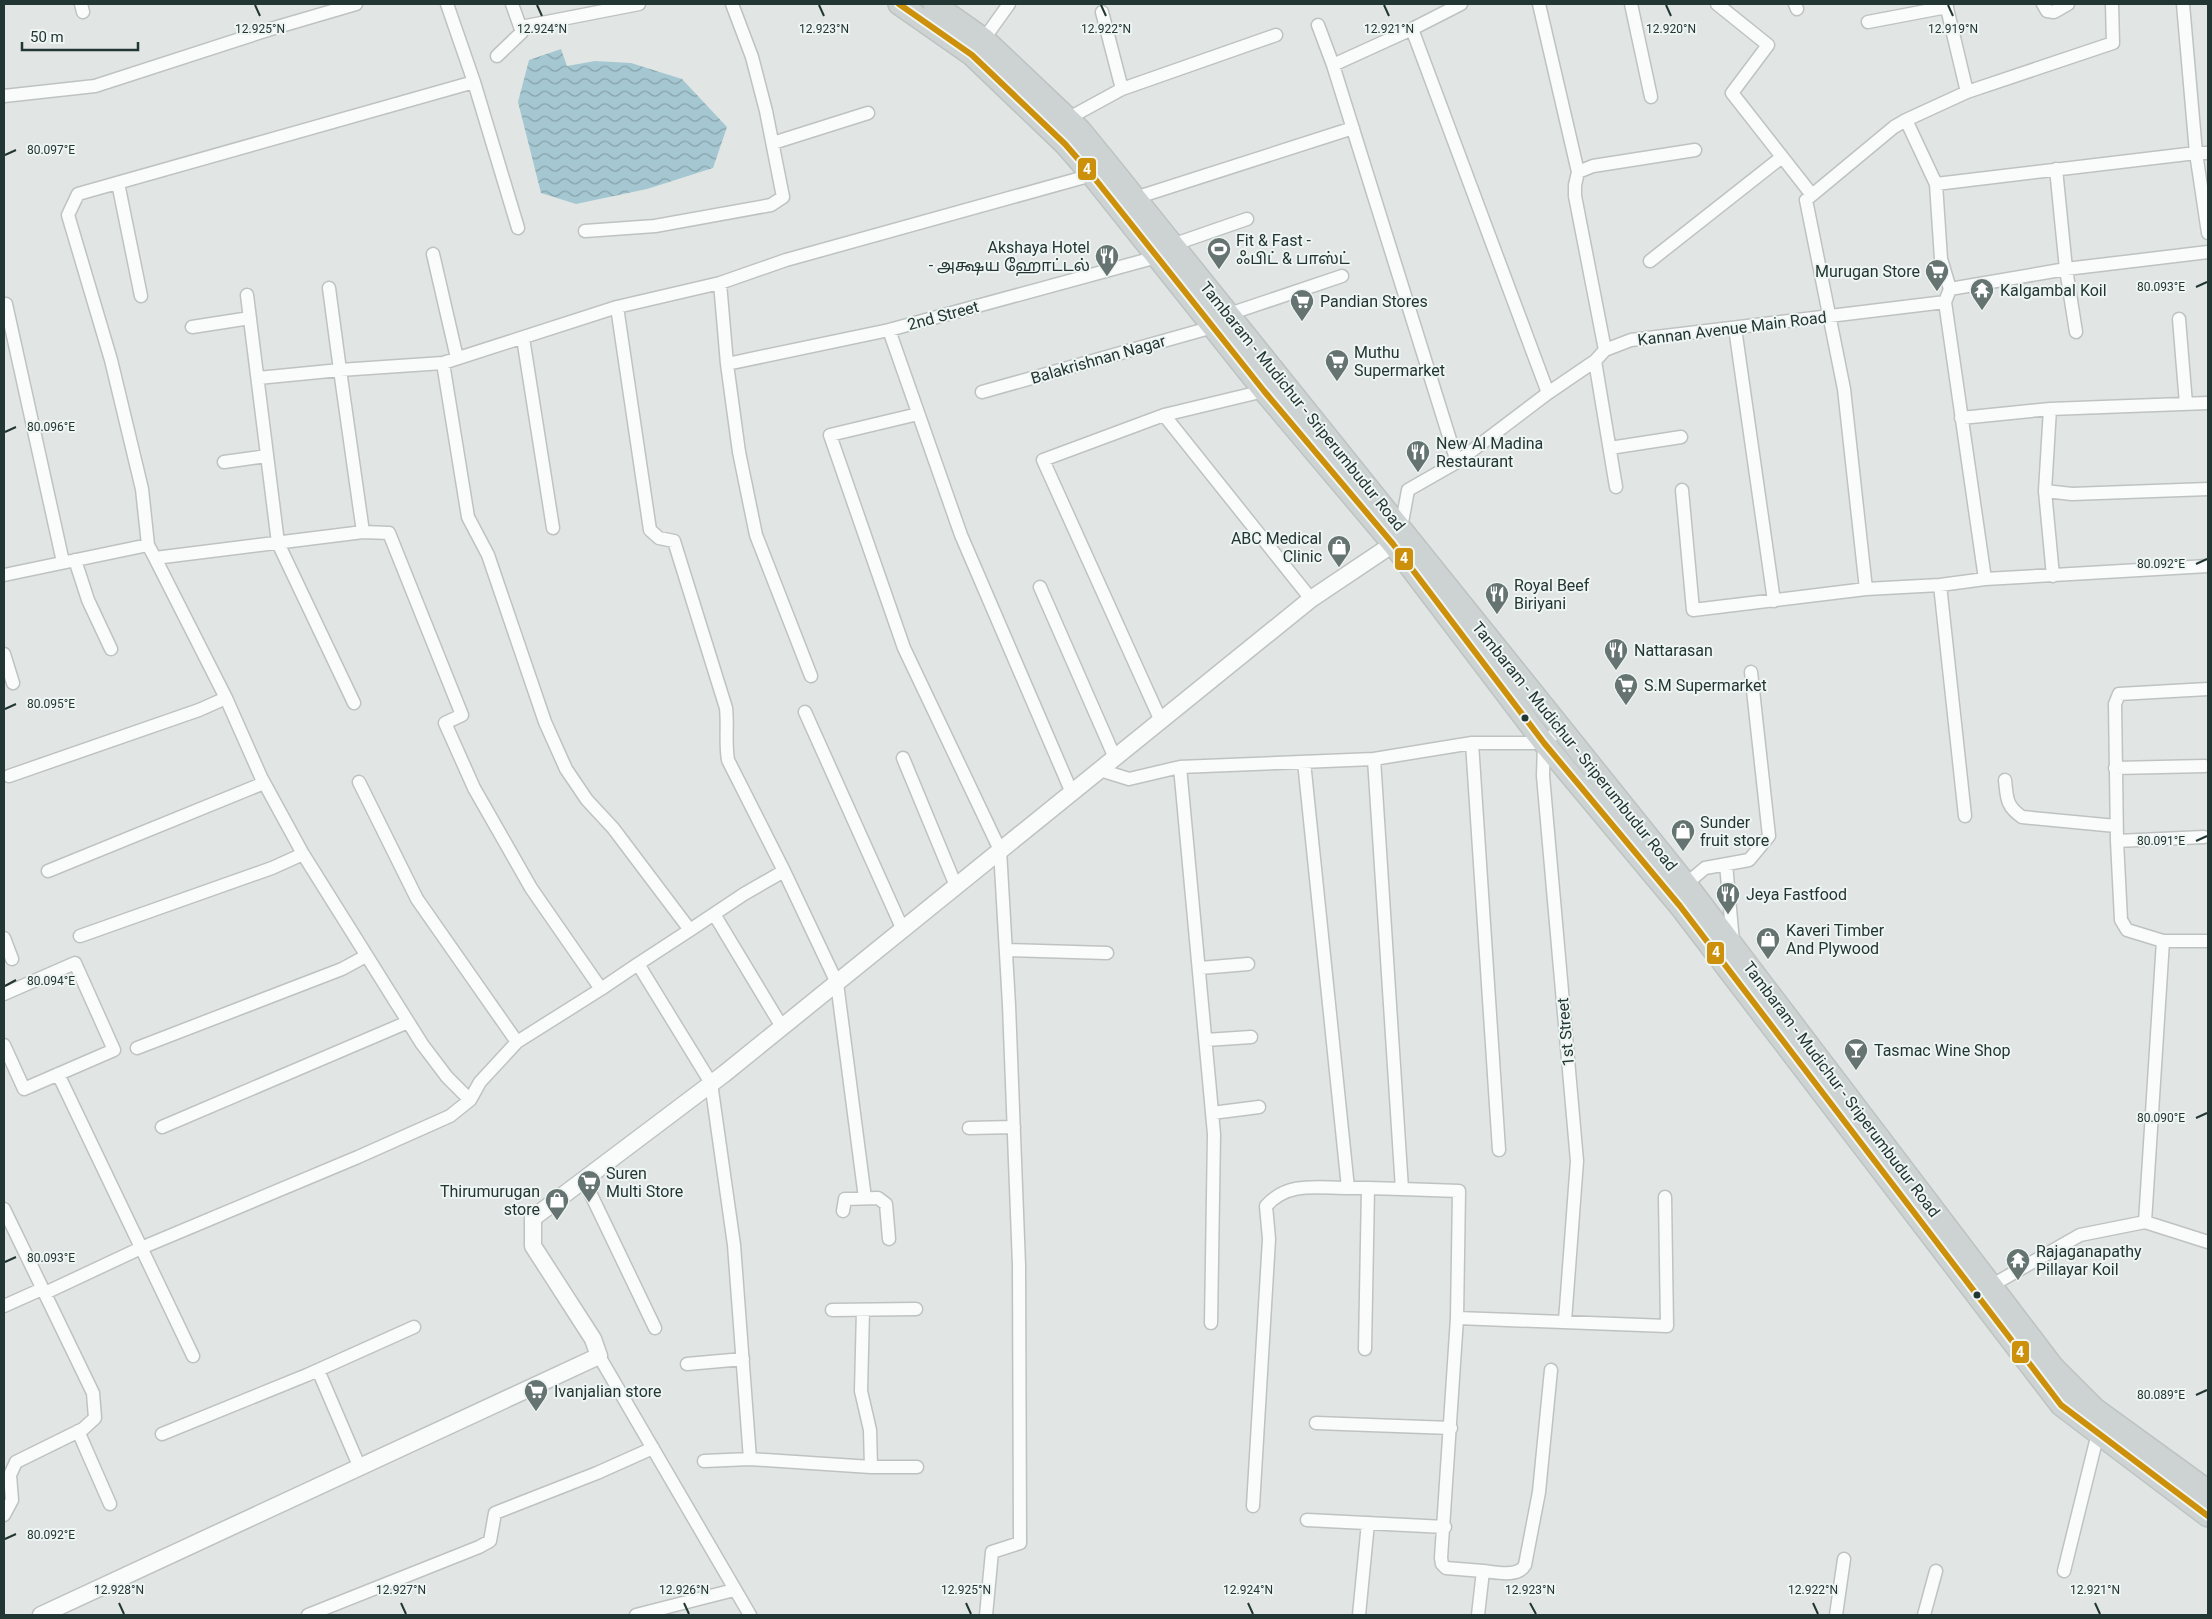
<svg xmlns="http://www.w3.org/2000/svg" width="2212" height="1619" font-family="Roboto,'Noto Sans Tamil',sans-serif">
<defs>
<pattern id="water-waves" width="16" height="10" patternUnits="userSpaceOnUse" patternTransform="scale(1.25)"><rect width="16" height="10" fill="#a5c7d1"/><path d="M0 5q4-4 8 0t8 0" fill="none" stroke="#86a2aa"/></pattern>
</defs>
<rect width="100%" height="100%" fill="#e1e6e4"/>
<path fill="url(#water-waves)" d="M561 49 567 66 595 61 631 63 682 79 727 127 713 168 647 189 576 204 541 193 518 102 529 60Z"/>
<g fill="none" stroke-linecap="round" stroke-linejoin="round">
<g stroke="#bec3c1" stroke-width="15">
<path id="minor" d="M81 4 83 12
M447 4 474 82 78 194 68 215 111 360 142 489 148 545 155 558 363 532 389 533 462 715 445 723 474 788 531 888 601 989 638 964 711 1083 734 1245 750 1459 704 1461
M1539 4 1578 172
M1631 4 1651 97
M1717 4 1768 45 1732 93 1812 195
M1795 4 1797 9
M2043 4 2047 11 2054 12 2068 4
M1102 12 1122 89
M1868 22 1947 7
M1318 25 1333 65
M521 27 639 4
M1412 29 1461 4
M981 43 1009 4
M497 56 522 32 512 4
M474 82 518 228
M1967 92 2113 43 2112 4
M4 96 95 86 274 28 356 4
M1067 119 1122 89 1276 35
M773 143 868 113
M2208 153H2196L2208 233
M2056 169 2066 269 2076 332
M118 183 141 296
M1936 184 2196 153 2183 4
M1135 198 1353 128
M585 231 655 226 771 205 783 197 766 111 752 57 732 4
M1172 245 1247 219
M433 254 457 358
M1650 261 1782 157
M720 283 727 364 739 452 756 535 811 676
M1950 289 2066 269 2208 252
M247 295 278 543 354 703
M1945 302 1985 579
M6 304 63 562
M617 307 650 530 659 538 674 541 726 708C728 726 725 742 728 760L784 871 837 983 865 1198
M1229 314 1342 276
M2179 319 2186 404
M192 327 250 318
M1735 328 1774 601
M889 330 961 535 1072 793
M523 338 553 528
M1605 350 1575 196V185L1578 172 1593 166 1695 150
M1595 361 1616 487
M443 363 468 517 488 555 545 722 566 769 587 800 613 828 690 930 638 964
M727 364 889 330 1157 257
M258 378 340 370 329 288
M982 392 1213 327
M2050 409 2045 491 2072 494 2208 489
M918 414 830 435 904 648 1000 850 1009 1005 1019 1265 1020 1543 992 1552 986 1615
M1164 415 1311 599
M1961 418 2050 409 2208 403
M1610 448 1681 437
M224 462 267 456
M1457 462 1333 65 1412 29 1548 393
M1682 490 1693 610 1866 589 1940 585 1985 579 2208 566
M2045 491 2053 576
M1401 528 1408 490 1457 462 1548 393 1595 361 1605 350 1631 340 1945 302 1950 289 1941 259 1936 184 1906 120 1967 92 1946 4
M363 532 340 370 443 363 617 307 720 283 786 260 1092 175
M155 558 226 698 261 777 303 854 422 1044 447 1077 470 1100
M75 560 88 600 111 649
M4 575 148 545
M1940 585 1965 816
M1040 587 1115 758
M1866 589 1844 389 1806 200 1894 127 1906 120
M4 654 13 683
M2208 689 2119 694 2115 704 2117 841 2121 920 2127 930 2163 941H2208
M805 712 903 930
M1161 721 1043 460 1164 415 1264 391
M1472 743 1499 1150
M1544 743 1543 776 1577 1161 1565 1321
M903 758 956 886
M1304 762 1348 1188H1368
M1180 767 1214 1134 1211 1323
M2115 768 2205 766
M1100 770 1129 779 1180 767 1374 759 1472 743H1544L1561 728
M9 776 199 710 226 698
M2005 780C2007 798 2006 806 2022 817L2116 826
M359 782 417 899 517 1042 601 989
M2117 841 2204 837
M1726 864 1733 942
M48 871 264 783
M1686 884 1705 868 1749 860 1769 836 1751 672
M714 914 782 1027
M690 930 744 894 784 871
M80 936 272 868 303 854
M4 938 12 959
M1006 950 1107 953
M1200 968 1248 964
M4 994 75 963 114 1050 24 1089 4 1045
M1206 1040 1251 1037
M137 1048 342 969 366 956
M58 1074 193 1356
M1212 1113 1259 1107
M162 1127 408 1022
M969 1128 1014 1127
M584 1180 655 1328
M1402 1189 1459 1191 1457 1318 1441 1558 1442 1564 1446 1568 1483 1571 1478 1615
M4 1209 93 1393 95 1418 83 1429 16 1462 10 1475 12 1500 4 1515
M843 1211 845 1199 878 1198 886 1204 889 1239
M2145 1222 2163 941
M1987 1288 2080 1235 2145 1222 2208 1242
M45 1293 141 1248 358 1157 450 1116 470 1100 480 1082 517 1042
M4 1306 42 1289
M832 1310 916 1309
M1457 1318 1667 1326 1665 1197
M1365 1349 1368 1188 1402 1189 1374 759
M599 1356 750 1615
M687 1364 743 1359
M318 1370 360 1468
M1316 1423 1451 1428
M78 1431 110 1504
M162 1434 307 1375 414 1327
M750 1459 871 1467 870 1430 861 1391 863 1310
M871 1467H917
M1253 1506 1269 1239 1266 1206C1288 1181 1318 1188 1348 1188
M1307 1520 1445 1527
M1483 1571C1495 1572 1518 1578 1525 1565L1539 1492 1551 1370
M2064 1571 2098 1433
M308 1615 479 1547 490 1541 495 1513 597 1473 653 1448
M636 1615 734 1590
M1359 1615 1368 1523
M1836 1615 1844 1559
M1924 1615 1936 1571"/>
</g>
<g stroke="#bec3c1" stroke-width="19">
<path id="tertiary" d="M41 1615 599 1356 593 1339 533 1246V1218L724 1074 1311 599 1393 544 1397 535"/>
</g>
<g stroke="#bcc3c1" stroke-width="24">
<path id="primary" d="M899 4 972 55 1065 144 1092 175 1264 391 1393 544 1544 743 1680 906 2061 1405 2208 1516
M934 4 984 39 1080 130 1107 163 1686 884 2053 1367 2095 1409 2208 1491"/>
</g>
<use href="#minor" stroke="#fafbfb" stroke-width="12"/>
<use href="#tertiary" stroke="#fafbfb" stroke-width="16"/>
<use href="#primary" stroke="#cdd3d2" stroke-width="21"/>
<g stroke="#eff5f3" stroke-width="10">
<path id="bus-1" d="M899 4 972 55 1065 144 1092 175 1264 391 1393 544 1544 743 1680 906 2061 1405 2208 1516"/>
</g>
<use href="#bus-1" stroke="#cc900a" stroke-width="6"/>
</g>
<path fill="none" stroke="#223633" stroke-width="2" d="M255 5 260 16M537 5 542 16M819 5 824 16M1101 5 1106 16M1384 5 1389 16M1666 5 1671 16M1948 5 1953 16M5 155 16 150M2196 287 2207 282M5 432 16 427M2196 564 2207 559M5 709 16 704M2196 841 2207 836M5 986 16 980M2196 1118 2207 1113M5 1262 16 1257M2196 1395 2207 1390M5 1539 16 1534M119 1603 124 1614M401 1603 406 1614M684 1603 689 1614M966 1603 971 1614M1248 1603 1253 1614M1530 1603 1536 1614M1813 1603 1818 1614M2095 1603 2100 1614"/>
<defs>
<g id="stadium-pin" transform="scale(1.25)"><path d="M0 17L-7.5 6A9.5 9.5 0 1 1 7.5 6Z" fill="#657471" stroke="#eff5f3"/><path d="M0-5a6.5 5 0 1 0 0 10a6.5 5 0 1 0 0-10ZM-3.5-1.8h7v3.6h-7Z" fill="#fff"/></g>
<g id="restaurant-pin" transform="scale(1.25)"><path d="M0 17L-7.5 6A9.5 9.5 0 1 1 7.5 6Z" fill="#657471" stroke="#eff5f3"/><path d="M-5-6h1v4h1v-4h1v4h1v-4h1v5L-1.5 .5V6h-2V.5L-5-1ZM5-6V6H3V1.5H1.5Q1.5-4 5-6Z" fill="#fff"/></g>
<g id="supermarket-pin" transform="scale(1.25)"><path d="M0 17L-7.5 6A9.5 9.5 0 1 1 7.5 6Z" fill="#657471" stroke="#eff5f3"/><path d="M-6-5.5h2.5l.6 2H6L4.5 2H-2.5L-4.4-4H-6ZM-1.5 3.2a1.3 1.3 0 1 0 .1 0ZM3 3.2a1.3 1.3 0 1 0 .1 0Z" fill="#fff"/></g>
<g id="temple-pin" transform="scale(1.25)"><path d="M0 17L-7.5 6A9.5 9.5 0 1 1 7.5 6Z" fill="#657471" stroke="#eff5f3"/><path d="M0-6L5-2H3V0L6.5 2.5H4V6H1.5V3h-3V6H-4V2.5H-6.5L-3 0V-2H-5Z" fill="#fff"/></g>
<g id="shop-pin" transform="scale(1.25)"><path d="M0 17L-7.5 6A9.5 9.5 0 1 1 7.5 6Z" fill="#657471" stroke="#eff5f3"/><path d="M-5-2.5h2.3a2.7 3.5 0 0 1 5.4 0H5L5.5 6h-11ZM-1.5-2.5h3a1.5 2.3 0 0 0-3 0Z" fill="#fff"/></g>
<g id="bar-pin" transform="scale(1.25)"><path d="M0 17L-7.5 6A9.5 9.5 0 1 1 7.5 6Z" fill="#657471" stroke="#eff5f3"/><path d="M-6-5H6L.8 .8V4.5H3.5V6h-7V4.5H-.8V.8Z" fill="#fff"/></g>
</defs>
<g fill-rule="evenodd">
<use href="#stadium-pin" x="1219" y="249"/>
<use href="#restaurant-pin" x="1107" y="256"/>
<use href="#supermarket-pin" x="1937" y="271"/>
<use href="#temple-pin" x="1982" y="290"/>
<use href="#supermarket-pin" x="1302" y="301"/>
<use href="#supermarket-pin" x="1337" y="361"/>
<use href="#restaurant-pin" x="1418" y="452"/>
<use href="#shop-pin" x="1339" y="547"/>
<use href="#restaurant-pin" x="1497" y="594"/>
<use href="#restaurant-pin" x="1616" y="650"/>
<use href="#supermarket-pin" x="1626" y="685"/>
<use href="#shop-pin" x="1683" y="831"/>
<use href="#restaurant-pin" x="1728" y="894"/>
<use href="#shop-pin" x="1768" y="939"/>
<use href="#bar-pin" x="1856" y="1050"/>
<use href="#supermarket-pin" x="589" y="1182"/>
<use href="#shop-pin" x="557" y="1200"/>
<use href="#temple-pin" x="2018" y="1260"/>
<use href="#supermarket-pin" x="536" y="1391"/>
</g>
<g fill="#223633" stroke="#eff5f3" stroke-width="2">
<circle cx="1525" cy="718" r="4.5"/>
<circle cx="1977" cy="1295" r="4.5"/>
</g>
<g text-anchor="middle" stroke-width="4" stroke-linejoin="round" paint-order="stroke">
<g font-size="16" fill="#223633" stroke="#eff5f3" text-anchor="start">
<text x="1236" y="246">Fit &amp; Fast -<tspan x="1236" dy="18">ஃபிட் &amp; பாஸ்ட்</tspan></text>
<text x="1090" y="253" text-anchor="end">Akshaya Hotel<tspan x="1090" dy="18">- அக்ஷய ஹோட்டல்</tspan></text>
<text x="1920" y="277" text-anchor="end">Murugan Store</text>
<text x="2000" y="296">Kalgambal Koil</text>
<text x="1320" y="307">Pandian Stores</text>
<text x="1354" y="358">Muthu<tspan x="1354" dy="18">Supermarket</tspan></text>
<text x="1436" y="449">New Al Madina<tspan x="1436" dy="18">Restaurant</tspan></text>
<text x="1322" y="544" text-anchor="end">ABC Medical<tspan x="1322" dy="18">Clinic</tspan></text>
<text x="1514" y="591">Royal Beef<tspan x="1514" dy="18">Biriyani</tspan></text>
<text x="1634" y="656">Nattarasan</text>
<text x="1644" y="691">S.M Supermarket</text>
<text x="1700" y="828">Sunder<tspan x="1700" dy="18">fruit store</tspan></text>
<text x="1746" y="900">Jeya Fastfood</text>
<text x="1786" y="936">Kaveri Timber<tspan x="1786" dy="18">And Plywood</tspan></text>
<text x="1874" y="1056">Tasmac Wine Shop</text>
<text x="606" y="1179">Suren<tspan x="606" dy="18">Multi Store</tspan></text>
<text x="540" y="1197" text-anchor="end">Thirumurugan<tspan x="540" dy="18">store</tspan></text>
<text x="2036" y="1257">Rajaganapathy<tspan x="2036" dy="18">Pillayar Koil</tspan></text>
<text x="554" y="1397">Ivanjalian store</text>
</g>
<g font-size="16" fill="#223633" stroke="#eff5f3">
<text transform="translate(943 315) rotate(-15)" y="6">2nd Street</text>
<text transform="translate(1732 328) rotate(-7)" y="6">Kannan Avenue Main Road</text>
<text transform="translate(1098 359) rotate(-16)" y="6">Balakrishnan Nagar</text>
<text transform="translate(1303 406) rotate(51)" y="6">Tambaram - Mudichur - Sriperumbudur Road</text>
<text transform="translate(1575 746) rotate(51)" y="6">Tambaram - Mudichur - Sriperumbudur Road</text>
<text transform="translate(1565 1032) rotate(-95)" y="6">1st Street</text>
<text transform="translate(1842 1089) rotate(53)" y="6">Tambaram - Mudichur - Sriperumbudur Road</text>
</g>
</g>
<g font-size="12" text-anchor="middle" fill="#223633" stroke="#eff5f3" stroke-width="4" stroke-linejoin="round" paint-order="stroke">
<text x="260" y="33">12.925°N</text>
<text x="542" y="33">12.924°N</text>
<text x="824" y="33">12.923°N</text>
<text x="1106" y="33">12.922°N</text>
<text x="1389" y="33">12.921°N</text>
<text x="1671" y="33">12.920°N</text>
<text x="1953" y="33">12.919°N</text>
<text x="51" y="154">80.097°E</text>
<text x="2161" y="291">80.093°E</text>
<text x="51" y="431">80.096°E</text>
<text x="2161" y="568">80.092°E</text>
<text x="51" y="708">80.095°E</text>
<text x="2161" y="845">80.091°E</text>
<text x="51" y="985">80.094°E</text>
<text x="2161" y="1122">80.090°E</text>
<text x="51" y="1262">80.093°E</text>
<text x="2161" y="1399">80.089°E</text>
<text x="51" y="1539">80.092°E</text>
<text x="119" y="1594">12.928°N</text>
<text x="401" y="1594">12.927°N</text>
<text x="684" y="1594">12.926°N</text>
<text x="966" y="1594">12.925°N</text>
<text x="1248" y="1594">12.924°N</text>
<text x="1530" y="1594">12.923°N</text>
<text x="1813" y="1594">12.922°N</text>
<text x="2095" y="1594">12.921°N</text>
</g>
<g stroke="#eff5f3" stroke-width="2">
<rect x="1077" y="157" width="20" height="24" rx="5" fill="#cc900a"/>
<rect x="1394" y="547" width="20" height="24" rx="5" fill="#cc900a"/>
<rect x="1706" y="941" width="19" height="24" rx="5" fill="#cc900a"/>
<rect x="2011" y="1340" width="19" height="24" rx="5" fill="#cc900a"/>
</g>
<g font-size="14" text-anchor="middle" font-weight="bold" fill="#fff">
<text x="1087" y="174">4</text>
<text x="1404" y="563">4</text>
<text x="1716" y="957">4</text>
<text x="2020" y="1357">4</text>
</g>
<rect width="2212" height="1619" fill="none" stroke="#223633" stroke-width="10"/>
<path d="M22 42v8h116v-8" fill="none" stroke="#223633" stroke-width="2.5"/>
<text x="30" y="42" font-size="15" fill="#223633" stroke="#eff5f3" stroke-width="4" paint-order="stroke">50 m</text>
</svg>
